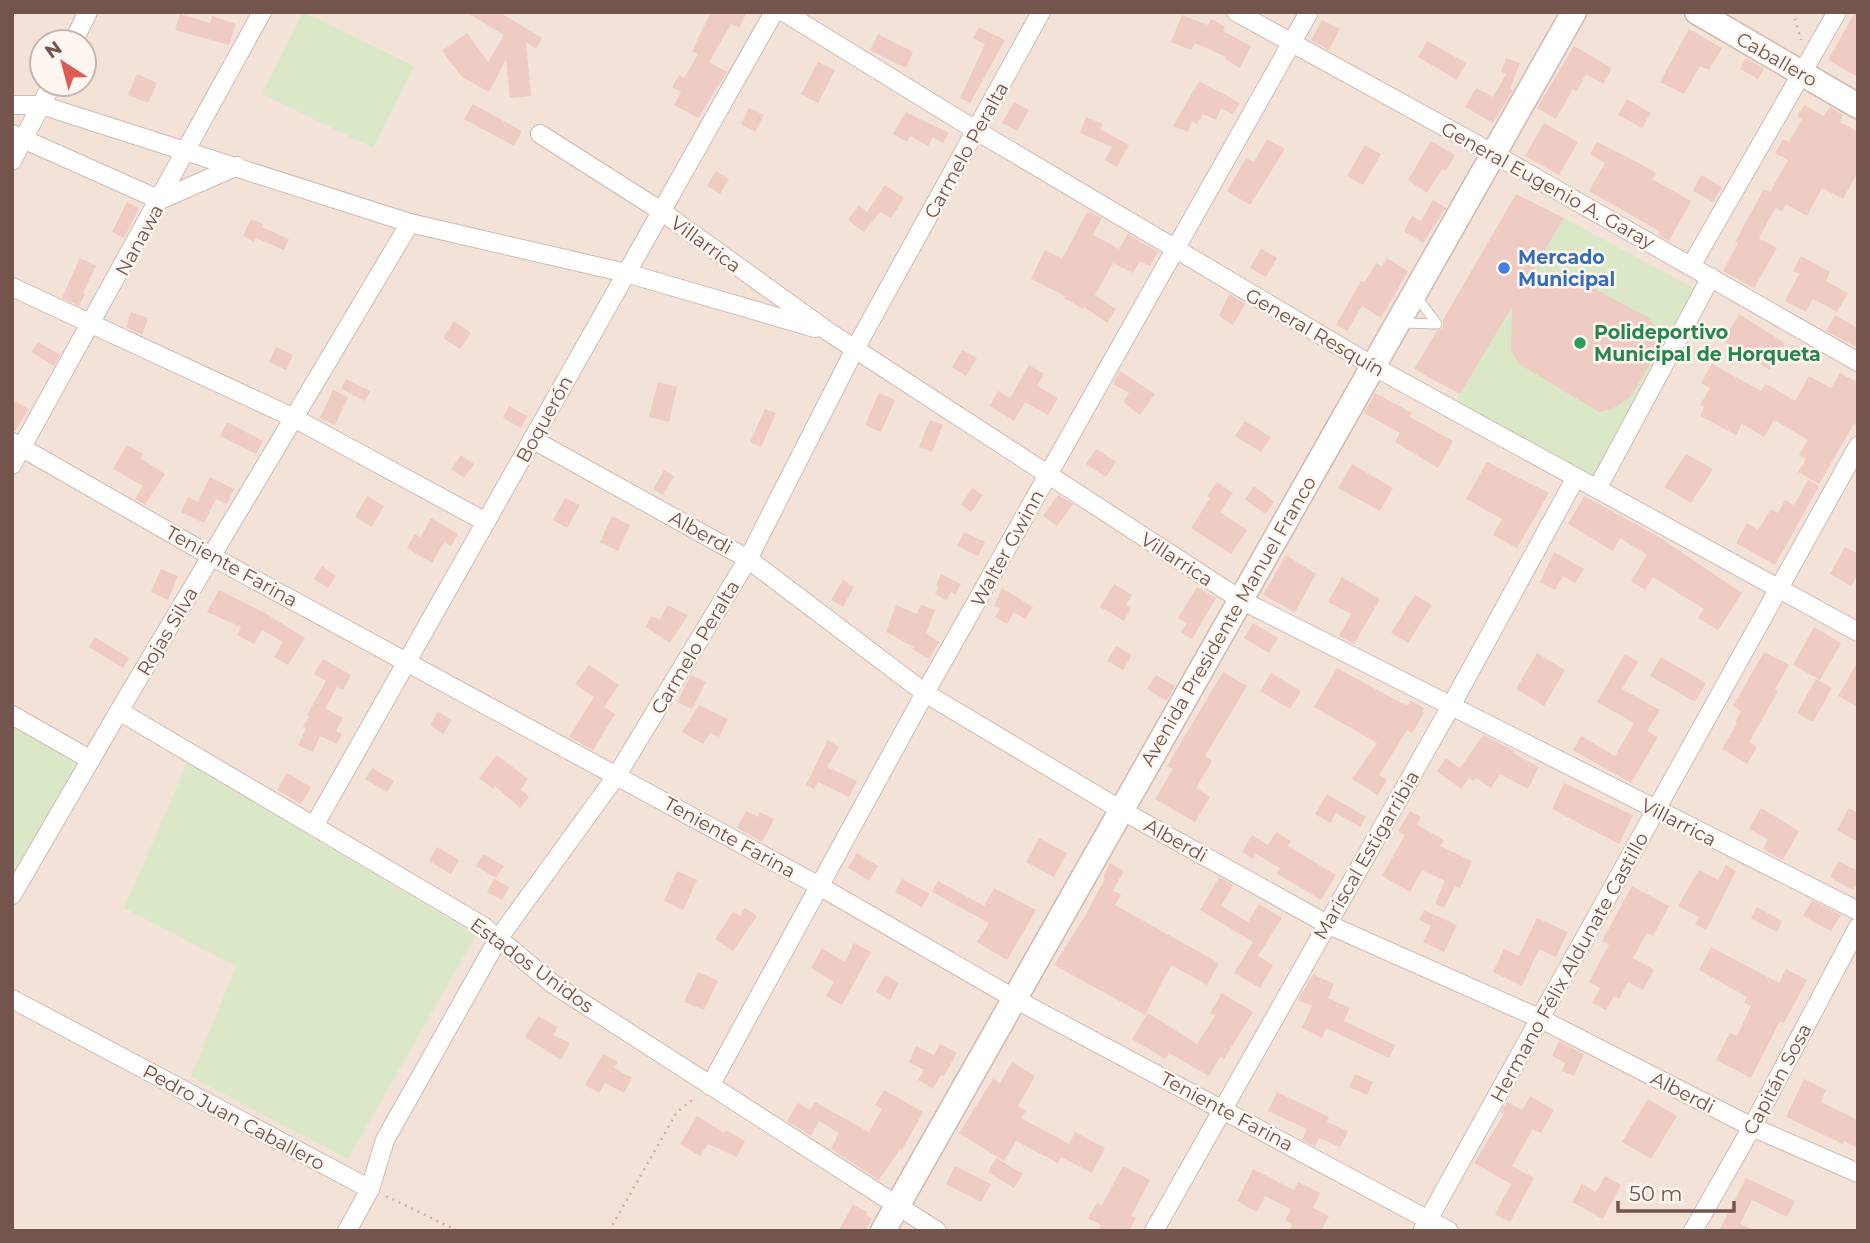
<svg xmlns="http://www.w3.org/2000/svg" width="1870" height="1243" font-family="Montserrat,sans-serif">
<rect width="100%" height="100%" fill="#fbf1e9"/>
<path fill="#f2e2d8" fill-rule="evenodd" d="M12 12H1858V1231H12ZM42 42H84V84H42Z"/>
<path fill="#dbe8c8" d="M303 12 414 66 373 148 262 94Z
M1564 218 1699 291 1595 479 1455 402Z
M12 727 77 763 12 877Z
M188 762 476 935 348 1159 191 1077 236 966 124 908Z"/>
<path fill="#efccc3" d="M466 12H499L542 38 536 49 526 42 531 96 510 98 506 59 489 92 462 77 442 51 467 33 488 62 504 35Z
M706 12H747L739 28 731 24 709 62 727 72 698 118 674 105 681 92 672 87 679 75 684 78 698 54 692 51 710 14Z
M1855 12H1858V77L1828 60Z
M180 14 210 23 212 16 236 24 229 45 175 30Z
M1182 15 1208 25 1211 19 1225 26 1223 31 1251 46 1240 68 1225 59 1226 57 1195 43 1191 50 1171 42Z
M1322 20 1340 29 1329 50 1311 40Z
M979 27 1005 40 970 103 960 98 985 44 973 38Z
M1689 29 1722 48 1709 70 1700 66 1684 94 1660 82Z
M878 34 913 52 906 68 870 50Z
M1427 41 1466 63 1457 80 1418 57Z
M1574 46 1612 68 1603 84 1586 74 1577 91 1573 89 1556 119 1537 108Z
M1506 58 1520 63 1510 89 1513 90 1493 123 1465 107 1476 88 1493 97 1506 74 1501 72Z
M1746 58 1764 69 1758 79 1740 69Z
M818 62 835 70 818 103 801 94Z
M137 74 157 83 148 103 128 95Z
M1199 81 1240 103 1233 114 1221 108 1216 120 1203 114 1197 124 1192 121 1188 132 1173 126Z
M1627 99 1651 113 1642 128 1618 115Z
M1014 102 1029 110 1017 131 1002 123Z
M473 104 522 131 514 146 464 119Z
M1804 105 1824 116 1830 107 1843 115 1840 122 1858 132V172L1843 199 1822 188 1807 216 1786 204 1782 211 1775 208 1759 238 1777 248 1754 288 1723 271 1738 243 1735 242 1764 189 1770 192 1788 160 1775 153 1783 139 1789 142 1802 119 1797 117Z
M749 108 764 115 755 132 741 124Z
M906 112 949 133 943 143 933 137 928 146 910 136 907 142 893 134Z
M1086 117 1103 124 1100 129 1129 145 1117 167 1105 160 1112 147 1080 133Z
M1544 123 1578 142 1559 175 1525 156Z
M1267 139 1285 149 1250 205 1227 191 1246 158 1254 162Z
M1431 141 1455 155 1446 171 1442 169 1427 193 1408 180Z
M1597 142 1637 162 1656 173 1652 179 1691 201 1669 241 1658 234 1659 231 1589 191 1605 163 1590 154Z
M1365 145 1381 154 1363 185 1347 176Z
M716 171 729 179 720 194 707 186Z
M1701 175 1722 187 1713 202 1693 191Z
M885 185 904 198 891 218 880 212 864 232 848 220 859 205 867 212Z
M1516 194 1564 218 1523 287 1560 275 1571 276 1649 318 1656 328 1659 349 1630 398 1612 409 1599 412 1519 364 1511 351 1512 307 1460 394 1414 369 1437 331 1443 328V320Z
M1433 200 1446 208 1423 243 1404 231 1412 216 1421 221Z
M127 202 139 208 124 238 112 232Z
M1088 211 1102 218 1093 235 1119 249 1128 234 1158 252 1150 266 1140 261 1133 273 1113 263 1095 295 1116 309 1107 323 1084 307 1083 309 1064 298 1065 296 1031 279 1045 250 1062 259Z
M251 219 263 224 262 227 289 239 284 250 256 238 254 242 243 236Z
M1261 248 1277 258 1266 277 1250 268Z
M1801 256 1830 272 1826 281 1848 293 1837 312 1813 299 1806 312 1785 301 1799 274 1793 271Z
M80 258 96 266 83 293 85 294 79 306 62 298Z
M1387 258 1408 271 1381 318 1362 306 1347 331 1336 325 1361 281 1365 282 1376 263 1382 266Z
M1229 294 1244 303 1245 305 1233 325 1219 316Z
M131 312 148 318 142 335 126 327Z
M1739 314 1785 343 1770 370 1723 341Z
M1835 315 1858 328V348L1826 331Z
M454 321 471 333 460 349 443 338Z
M38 342 60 355 54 366 31 352Z
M276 347 293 355 286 370 269 362Z
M962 350 977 358 966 376 952 367Z
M1712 364 1761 391 1766 384 1795 401 1809 376 1831 388 1840 373 1858 383V426L1854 424 1819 484 1798 472 1806 459 1799 455 1808 440 1774 420 1764 437 1742 424 1736 435 1700 416 1704 407 1700 405 1710 388 1701 383Z
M1029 365 1044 374 1037 386 1058 398 1048 415 1025 402 1014 421 990 406 998 391 1010 398Z
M1120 371 1155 394 1140 415 1123 402 1129 393 1113 384Z
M346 379 370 391 365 401 341 389Z
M658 382 677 387 669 422 649 417Z
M333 390 348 397 335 425 320 418Z
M879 393 895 400 881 432 865 425Z
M1375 393 1412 413 1410 417 1453 441 1438 468 1395 442 1400 433 1364 413Z
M12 399 29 409 15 431H12Z
M509 406 527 416 521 428 503 418Z
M765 409 776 413 761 447 750 442Z
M930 420 943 425 932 452 919 447Z
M1245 421 1271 437 1261 452 1235 436Z
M227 422 263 441 256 454 220 436Z
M127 445 143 454 140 458 165 474 145 505 135 499 143 486 113 469Z
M1096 449 1116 462 1106 477 1086 464Z
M1686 454 1713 469 1691 503 1664 487Z
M461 455 474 464 464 478 451 469Z
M1487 462 1549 493 1517 548 1493 535 1502 519 1466 499Z
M1352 464 1393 488 1380 511 1338 488Z
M664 470 674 476 663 495 653 489Z
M210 477 234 489 227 504 216 499 204 523 181 512 188 497 198 502Z
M1808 480 1819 486 1775 565 1736 543 1747 523 1758 530 1771 509 1778 513 1785 500 1794 505Z
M1217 482 1233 493 1220 512 1247 530 1231 554 1191 528 1210 498 1207 496Z
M1254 486 1274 502 1265 514 1245 499Z
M972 488 983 495 971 512 961 505Z
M1058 495 1073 504 1057 526 1043 516Z
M367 496 384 506 372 527 355 517Z
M1584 496 1659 537 1742 593 1718 630 1698 618 1704 609 1653 577 1645 590 1631 581 1647 555 1620 538 1613 551 1568 524Z
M565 498 580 505 567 528 553 520Z
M612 516 630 525 618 551 600 542Z
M431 518 458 534 451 546 444 542 432 563 407 548 415 534 420 538Z
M964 532 985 542 978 556 957 546Z
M1845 547 1858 554V574L1851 586 1830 574Z
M1554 552 1584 569 1575 583 1563 576 1555 590 1540 582Z
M1286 555 1316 574 1295 612 1263 595Z
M322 566 336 576 328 588 314 579Z
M161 569 178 576 168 600 151 592Z
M941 574 961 584 955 595 951 592 946 600 935 594 939 587 936 585Z
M1342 577 1380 599 1354 644 1339 636 1351 614 1328 602Z
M843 580 854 587 843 607 831 600Z
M1114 584 1132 595 1126 605 1131 608 1124 621 1100 607Z
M1197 587 1216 598 1192 639 1181 632 1187 623 1178 618Z
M1002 588 1033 607 1025 619 1014 612 1007 624 995 617 1000 609 994 606Z
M219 590 265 613 305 638 288 665 274 657 283 642 262 630 254 644 237 635 241 627 207 612Z
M1415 595 1432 605 1408 643 1391 633Z
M667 605 688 615 670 643 646 627 651 616 660 620Z
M896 605 917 614 921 605 935 610 926 633 939 642 929 659 912 649 914 647 886 632Z
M1253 623 1278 638 1269 653 1244 638Z
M1814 627 1841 643 1820 680 1793 665Z
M95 637 129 658 123 668 89 647Z
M1116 646 1132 655 1123 670 1107 661Z
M1764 652 1789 665 1775 689 1778 691 1749 742 1757 747 1747 764 1722 749 1737 723 1735 722 1741 711 1733 706Z
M1537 653 1565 670 1544 706 1516 689Z
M1625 654 1638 662 1622 689 1660 710 1647 731 1658 737 1631 783 1573 750 1581 736 1615 756 1634 723 1597 702Z
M1661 657 1706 683 1695 702 1650 676Z
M323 659 351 675 343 690 337 687 325 709 343 718 336 731 342 734 337 744 320 736 313 752 298 745 306 729 303 727 309 716 307 715 326 681 314 674Z
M1858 661V707L1838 696Z
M589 665 619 685 604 707 615 714 593 750 569 737 594 697 575 684Z
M1337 668 1401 703 1408 705 1411 701 1424 708 1422 712 1424 713 1412 733 1407 730 1379 775 1387 779 1378 795 1352 779 1377 743 1314 707Z
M1223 672 1247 686 1205 756 1212 761 1196 788 1210 797 1195 822 1155 799 1173 769 1167 766Z
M1271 673 1301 691 1290 709 1260 691Z
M691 675 706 682 692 709 677 702Z
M1156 675 1175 686 1166 701 1147 689Z
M1816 679 1832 688 1813 722 1797 713Z
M699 705 728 719 719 737 710 733 703 744 682 732Z
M438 712 452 720 443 734 430 725Z
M1483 735 1515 751 1513 753 1539 767 1528 789 1500 774 1491 788 1476 778 1473 781 1469 778 1461 789 1437 771 1446 758 1460 768Z
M828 740 839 747 827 767 857 781 849 797 818 782 814 789 806 785Z
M497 755 528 779 521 789 529 797 520 808 495 786 493 789 479 778Z
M372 768 394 781 387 792 365 779Z
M287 773 311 787 301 804 277 790Z
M1564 783 1633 815 1619 844 1552 809Z
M1327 794 1366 817 1360 827 1336 813 1330 823 1315 814Z
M1761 808 1799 831 1783 860 1763 849 1768 839 1749 829Z
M1849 808 1858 813V842L1837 830Z
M746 811 758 817 760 812 774 819 762 842 737 828Z
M1410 811 1421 817 1417 825 1444 840 1440 846 1472 861 1460 888 1455 886 1444 908 1435 904 1445 881 1422 870 1410 892 1382 876 1405 835 1398 831Z
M1276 832 1291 841 1288 846 1336 875 1321 900 1276 873 1280 868 1256 854 1253 859 1242 852 1252 835 1268 845Z
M1039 838 1067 853 1054 877 1026 862Z
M437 847 459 860 451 874 429 861Z
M857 853 878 866 869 881 848 868Z
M483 854 504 866 496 878 476 866Z
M1839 861 1858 871V882L1853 890 1830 877Z
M1110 863 1124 871 1113 890 1121 895 1115 905 1219 963 1207 985 1171 965 1145 1015 1054 965 1085 916 1105 878 1103 877Z
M1726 865 1736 871 1706 930 1695 924 1699 917 1678 906 1699 870 1718 880Z
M677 871 697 880 683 910 664 901Z
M1219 877 1233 885 1221 906 1248 922 1259 904 1282 918 1258 956 1273 965 1260 988 1234 973 1253 942 1200 910Z
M494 879 509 887 502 900 487 892Z
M902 879 930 894 922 907 895 892Z
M938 881 984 906 994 888 1036 910 1007 960 977 942 989 923 932 892Z
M1632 886 1669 906 1653 936 1647 933 1633 958 1654 970 1643 990 1628 982 1619 999 1614 996 1606 1010 1592 1003 1600 988 1589 982 1609 945 1602 941Z
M1812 900 1841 915 1831 931 1803 916Z
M1757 907 1782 921 1777 932 1751 918Z
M745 908 757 916 733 951 715 939 733 912 740 916Z
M1424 910 1457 925 1444 952 1423 942 1431 926 1419 920Z
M1537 918 1568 932 1556 957 1539 949 1522 986 1493 972 1504 949 1519 956Z
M854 943 871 952 842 1005 826 996 834 982 811 968 822 948 845 962Z
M1711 947 1779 983 1786 969 1807 980 1784 1023 1780 1021 1751 1078 1716 1060 1730 1033 1737 1036 1751 1006 1744 1003 1747 997 1699 970Z
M698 972 718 981 704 1010 684 1002Z
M1313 974 1334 984 1328 998 1350 1008 1344 1021 1395 1045 1389 1058 1326 1028 1322 1038 1302 1028 1312 1006 1298 1000Z
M885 975 899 983 890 1000 876 992Z
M1222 993 1253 1012 1224 1059 1220 1057 1209 1076 1169 1053 1165 1059 1132 1039 1148 1013 1197 1044 1215 1016 1210 1013Z
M538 1016 558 1027 553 1035 570 1043 561 1060 525 1037Z
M1559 1041 1584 1054 1574 1076 1562 1071 1565 1063 1552 1056Z
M940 1044 957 1053 944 1076 941 1075 933 1089 918 1080 924 1070 909 1062 916 1046 934 1055Z
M603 1054 618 1062 614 1068 632 1078 624 1093 605 1083 599 1093 585 1085Z
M1012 1062 1035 1076 1018 1106 1026 1111 1021 1118 1069 1144 1075 1132 1105 1148 1092 1173 1061 1157 1058 1163 1016 1141 1004 1161 959 1133 993 1079 1000 1083Z
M1355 1074 1373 1082 1367 1095 1349 1087Z
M1804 1079 1826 1090 1821 1102 1858 1120V1148L1844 1141 1843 1144 1786 1117Z
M884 1090 923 1112 902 1150 900 1149 879 1180 831 1149 839 1133 819 1121 811 1136 787 1121 798 1103 810 1110 815 1102 869 1132 882 1109 875 1105Z
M1277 1092 1329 1117 1327 1122 1348 1131 1340 1147 1319 1138 1315 1147 1302 1140 1307 1129 1268 1111Z
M1530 1096 1554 1110 1541 1133 1533 1129 1512 1166 1534 1178 1510 1222 1495 1214 1511 1184 1474 1163 1504 1114 1501 1112 1507 1102 1522 1110Z
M1648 1099 1677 1116 1651 1159 1622 1142Z
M697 1116 724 1133 726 1130 745 1141 737 1157 708 1144 700 1156 680 1144Z
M996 1158 1023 1174 1014 1188 988 1172Z
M955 1166 991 1184 981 1202 946 1184Z
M1123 1166 1150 1180 1131 1216 1136 1218 1129 1231H1098L1101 1225 1088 1218 1097 1203 1102 1205Z
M1253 1169 1294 1190 1298 1182 1320 1193 1313 1208 1329 1216 1321 1231H1289L1292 1224 1285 1221 1291 1209 1265 1196 1257 1212 1237 1201Z
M1605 1176 1621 1185 1603 1219 1572 1202 1582 1184 1596 1192Z
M1746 1178 1795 1201 1787 1217 1752 1200 1740 1224 1755 1231H1719Z
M853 1205 867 1212 866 1215 872 1219 865 1231H838Z"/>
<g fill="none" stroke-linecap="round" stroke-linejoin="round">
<g stroke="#cfbab2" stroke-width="11">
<path id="lane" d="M1402 323 1437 324 1416 296"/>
</g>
<g stroke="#cfbab2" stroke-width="20">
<path id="street" d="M784 12 977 131 1373 366 1858 632
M1236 12 1494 154 1858 362
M73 42 88 12
M12 105H41L410 223 626 273 815 328
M12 134 160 200 237 166
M540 134 661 211 829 332 1241 600 1858 911
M12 161 52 84
M1691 266 1837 12
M12 287 294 418 486 522
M532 439 748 559 925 693 1121 810 1327 924 1541 1019 1752 1127 1858 1173
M12 442 211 556 821 887 1015 999 1449 1231
M12 465 262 12
M1597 489 1711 277
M119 711 483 926 553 984 937 1231
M12 715 91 760
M314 826 774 12
M12 895 119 711 410 223
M12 999 370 1189
M710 1086 925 693 1309 12
M1423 1229 1858 446
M347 1231 370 1189 385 1140 498 939 617 775 748 559 855 349 1041 12
M1154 1231 1451 706 1576 477
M1693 1231 1752 1127 1858 927"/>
</g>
<g stroke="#d1b9b0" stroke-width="27">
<path id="secondary" d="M1697 12 1858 106
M883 1231 1574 12"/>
</g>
<path stroke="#d4afa6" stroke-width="2.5" stroke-dasharray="2 5" stroke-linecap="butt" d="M1793 12 1801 40
M386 1196 458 1231
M609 1231 677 1112 696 1097"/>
<use href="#lane" stroke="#fff" stroke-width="9"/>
<use href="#street" stroke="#fff" stroke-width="18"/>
<use href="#secondary" stroke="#fff" stroke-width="24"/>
</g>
<circle fill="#3f7fe0" stroke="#fef6f0" stroke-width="2.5" cx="1504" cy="268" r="7"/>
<circle fill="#2e9e5b" stroke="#fef6f0" stroke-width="2.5" cx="1580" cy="343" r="7"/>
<g text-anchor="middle" stroke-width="5" stroke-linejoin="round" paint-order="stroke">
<g font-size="19" fill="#74554e" stroke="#fef6f0">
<text transform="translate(1777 59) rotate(30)" y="7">Caballero</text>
<text transform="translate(966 150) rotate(-61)" y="7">Carmelo Peralta</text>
<text transform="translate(1548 185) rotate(29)" y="7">General Eugenio A. Garay</text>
<text transform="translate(139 240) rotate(-61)" y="7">Nanawa</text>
<text transform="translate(706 244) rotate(36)" y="7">Villarrica</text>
<text transform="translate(1315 332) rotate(30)" y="7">General Resquín</text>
<text transform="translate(544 419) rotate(-61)" y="7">Boquerón</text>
<text transform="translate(701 532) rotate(29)" y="7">Alberdi</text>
<text transform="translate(1007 548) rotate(-61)" y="7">Walter Gwinn</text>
<text transform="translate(1177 559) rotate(33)" y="7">Villarrica</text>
<text transform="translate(232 566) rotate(29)" y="7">Teniente Farina</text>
<text transform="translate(1228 621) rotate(-60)" y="7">Avenida Presidente Manuel Franco</text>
<text transform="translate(167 631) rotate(-59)" y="7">Rojas Silva</text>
<text transform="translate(695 647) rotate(-59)" y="7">Carmelo Peralta</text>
<text transform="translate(1679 822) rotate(27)" y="7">Villarrica</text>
<text transform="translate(730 837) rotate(29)" y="7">Teniente Farina</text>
<text transform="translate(1176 840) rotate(29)" y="7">Alberdi</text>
<text transform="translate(1366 855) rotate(-60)" y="7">Mariscal Estigarribia</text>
<text transform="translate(532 965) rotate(36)" y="7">Estados Unidos</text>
<text transform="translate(1569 967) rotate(-61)" y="7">Hermano Félix Aldunate Castillo</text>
<text transform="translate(1777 1079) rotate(-62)" y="7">Capitán Sosa</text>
<text transform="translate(1683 1092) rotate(27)" y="7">Alberdi</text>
<text transform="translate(1227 1111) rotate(28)" y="7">Teniente Farina</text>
<text transform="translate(234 1117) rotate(28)" y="7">Pedro Juan Caballero</text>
</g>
<g font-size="19" font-weight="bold" fill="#366cbe" stroke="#fef6f0" text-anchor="start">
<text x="1518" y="264">Mercado<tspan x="1518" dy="22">Municipal</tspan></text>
</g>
<g font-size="19" font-weight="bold" fill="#27864d" stroke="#fef6f0" text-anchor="start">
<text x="1594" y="339">Polideportivo<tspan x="1594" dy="22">Municipal de Horqueta</tspan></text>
</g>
</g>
<rect width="1870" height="1243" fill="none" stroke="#74554e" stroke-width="28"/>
<g transform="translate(63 63) rotate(324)"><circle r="33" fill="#fef6f0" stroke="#c7b6af" stroke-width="2"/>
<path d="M0-5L12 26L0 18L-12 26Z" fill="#dc5d58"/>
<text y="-10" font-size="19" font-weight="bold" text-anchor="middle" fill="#74554e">N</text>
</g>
<path d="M1618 1201v10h116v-10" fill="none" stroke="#74554e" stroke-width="3.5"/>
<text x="1629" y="1201" font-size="21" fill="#74554e" stroke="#fef6f0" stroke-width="5" paint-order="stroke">50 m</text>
</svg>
